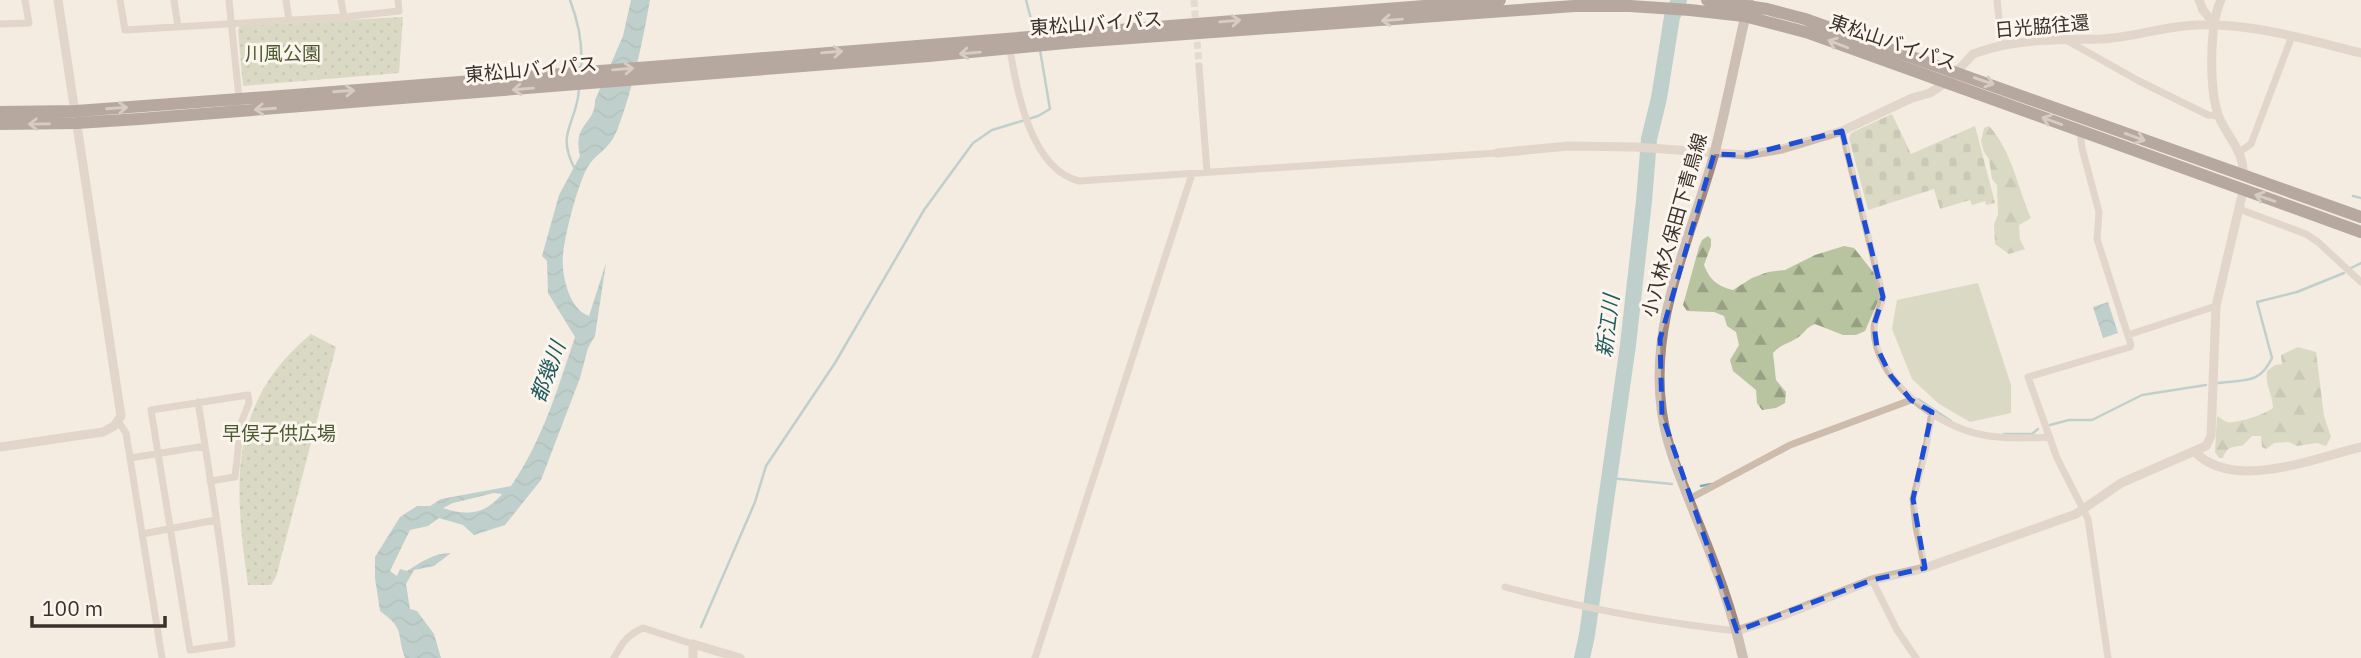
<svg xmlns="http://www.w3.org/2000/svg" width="2361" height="658" font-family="'IBM Plex Sans','Noto Sans JP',sans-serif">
<defs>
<pattern id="forest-firs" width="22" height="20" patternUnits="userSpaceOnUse" patternTransform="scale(1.75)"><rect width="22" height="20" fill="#b8c4a0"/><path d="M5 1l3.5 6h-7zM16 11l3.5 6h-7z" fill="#97a083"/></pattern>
<pattern id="cemetery-stones" width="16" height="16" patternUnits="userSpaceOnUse" patternTransform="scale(1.75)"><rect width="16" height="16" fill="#b8c4a0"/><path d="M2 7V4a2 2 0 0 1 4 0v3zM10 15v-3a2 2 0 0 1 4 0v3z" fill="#97a083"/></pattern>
<pattern id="park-dots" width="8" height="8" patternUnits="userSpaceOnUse" patternTransform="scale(1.75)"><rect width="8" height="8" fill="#b8c4a0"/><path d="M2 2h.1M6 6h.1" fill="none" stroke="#97a083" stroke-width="1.8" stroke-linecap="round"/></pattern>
<pattern id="water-waves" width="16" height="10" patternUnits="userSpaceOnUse" patternTransform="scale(1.75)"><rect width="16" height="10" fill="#7fb0b2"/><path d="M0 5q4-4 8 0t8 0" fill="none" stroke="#699091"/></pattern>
</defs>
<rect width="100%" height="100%" fill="#f4ebe1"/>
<path fill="url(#forest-firs)" d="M1989 126C2012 151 2018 189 2031 218L2019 225 2020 240 2025 249 2009 254 1995 244 1994 224 1998 214 1997 185 1992 179 1989 159 1984 152 1981 141 1984 128Z
M1708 236 1711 239V246L1704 265C1710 280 1717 286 1733 290L1752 278 1768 272 1785 270 1815 255 1844 246 1854 248 1874 273 1880 297 1865 331 1856 335H1843L1815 324C1805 328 1805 333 1797 338 1788 344 1781 344 1773 353L1776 380 1786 392 1785 403 1776 408 1762 410 1757 403 1756 390 1733 371 1730 360 1739 345 1736 332 1727 326 1724 316 1714 312 1687 311 1683 305 1699 247 1702 240Z
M2298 347 2316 352 2324 416 2331 437 2326 446 2317 443 2297 446 2289 442 2274 443 2266 449 2262 447 2261 436H2252L2242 446C2231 446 2226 448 2223 458H2219L2215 452 2217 416C2220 417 2223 421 2227 422 2236 424 2266 414 2273 408 2273 394 2265 386 2267 371L2275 365 2282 364 2281 355Z"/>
<path fill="url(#cemetery-stones)" d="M1892 114 1911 154 1975 126 1995 203 1986 205 1985 201 1972 205 1970 200 1940 209 1934 189 1868 210 1849 138 1851 133Z"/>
<path fill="url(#park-dots)" d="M403 17 399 73 243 86 238 30 240 26Z
M311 334 336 347 276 577 271 585H248C234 486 227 403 311 334Z"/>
<path fill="#b8c4a0" d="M1978 283 2011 385V413L1970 422 1939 404 1912 379 1892 329 1897 300Z"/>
<path fill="url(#water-waves)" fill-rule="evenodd" d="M631 0H650C643 40 633 88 619 125 617 131 613 140 609 144 600 155 592 157 585 172 576 192 565 234 563 255 561 274 569 310 589 316L606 263 595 336 588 348 580 378 541 480 505 525 474 535 463 525 439 518 428 526 410 530 390 571 397 576 400 569 407 571C421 562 434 553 451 553L434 566 414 570 406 584 410 609 417 611 434 634 441 658H405C396 633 406 630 380 611L375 578V557L400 517 417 506H430L441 499 511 486C542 441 558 388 575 337L548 293 547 261 542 256 559 195 580 156C572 123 596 124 595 100L623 36ZM494 493 502 494C484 515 468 516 443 508L453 503Z
M2108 302 2118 333 2103 338 2093 307Z"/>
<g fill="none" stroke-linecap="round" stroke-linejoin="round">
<path stroke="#7fb0b2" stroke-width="2.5" d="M570 0C578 21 583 46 581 69
M1026 0 1035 34
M575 169C555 132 577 124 579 89
M2353 196 2361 198
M2351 268 2361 263
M2218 383C2245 379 2259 385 2272 358L2257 302 2297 292 2344 273
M1918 399 1951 421
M2050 425 2069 420H2092L2142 395 2206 385
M2004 434H2032L2038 429
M1610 478 1672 484
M1701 486 1711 484
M701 627 755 502 766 466 835 363 924 210 973 143 992 130 1038 116 1050 109 1040 50"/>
<path stroke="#7fb0b2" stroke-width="16" d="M1582 658 1587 635 1628 345 1644 201 1649 139 1659 98 1672 17 1679 0"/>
<path stroke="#cfc6bd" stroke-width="7" stroke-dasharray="7 3.5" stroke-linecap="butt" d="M1194 0 1199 66"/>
<path stroke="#cdbbac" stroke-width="7" d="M120 0 125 30 344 17 399 11 398 0
M174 0 178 27
M229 0 239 98
M286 0 289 20
M341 0 344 17
M1997 0 2002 46
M0 24 29 23 25 0
M2066 40 2139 81 2208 115 2219 116
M1010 50C1017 92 1031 169 1079 181L1497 153
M1199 66 1207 172
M1842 131 1883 297C1881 305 1874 322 1874 328 1874 380 1937 427 1983 435 2005 439 2027 438 2049 437
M2080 131 2082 148 2099 212 2097 239 2131 345 2130 347 2028 377 2057 458 2088 519 2108 658
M2239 152 2251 144 2292 36
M2239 209 2306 234 2318 242 2361 282
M2128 335 2216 306
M198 402C211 482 224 563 232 644L190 650 151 410 248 395 249 403 241 423 235 477 210 481
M118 421 126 433 162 658
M130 458 205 446
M1689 499 1790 445 1911 400
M142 534 216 520
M1925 568 1916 527 1913 499 1925 452 1932 412
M1872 580 1897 630 1916 658
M1505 587C1581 608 1657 622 1737 631
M614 658C622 643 627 635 643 628L693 644
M1035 658 1192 174"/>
<path stroke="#cdbbac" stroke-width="9" d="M2199 0 2203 10 2215 25
M2221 0C2209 25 2209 91 2219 117 2228 138 2245 152 2243 176
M1497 153 1568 146 1635 147 1747 155 1782 149 1842 131 1912 98 1930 93 1948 81 1973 54 1979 52C2017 38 2062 40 2102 39 2134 37 2165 26 2197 25 2253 23 2308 40 2361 53
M0 447 103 432 114 426 121 416 58 0
M2195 452C2234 492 2314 458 2361 447
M1737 631 1781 616 1872 580 1925 568 2076 514 2121 483 2206 446 2211 436 2216 306 2243 191
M693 658V644L740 658"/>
<path stroke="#a18a7d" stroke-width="10" d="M1743 658C1732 609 1715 564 1696 517 1683 483 1667 449 1662 412 1649 321 1690 241 1714 155 1727 104 1737 51 1749 0"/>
<path stroke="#6c584f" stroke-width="12" d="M1707 0 1767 9 1805 19 2361 217
M0 112 76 111 307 94 1500 0
M0 124 77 123 139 119 929 56 1076 42 1574 6H1630L1690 10 1744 16 1809 33 2361 232"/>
</g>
<defs><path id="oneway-shaft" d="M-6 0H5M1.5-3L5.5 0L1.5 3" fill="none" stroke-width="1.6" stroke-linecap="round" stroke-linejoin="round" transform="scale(1.75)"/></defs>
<g stroke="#b4a69e">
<use href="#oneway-shaft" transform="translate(1392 20) rotate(175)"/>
<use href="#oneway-shaft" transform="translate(1230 21) rotate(-5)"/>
<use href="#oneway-shaft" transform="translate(1838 44) rotate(-159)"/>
<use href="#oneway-shaft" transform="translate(832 52) rotate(-5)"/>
<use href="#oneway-shaft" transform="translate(970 53) rotate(175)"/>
<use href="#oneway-shaft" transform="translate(623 69) rotate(-5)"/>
<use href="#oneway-shaft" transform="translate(1984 81) rotate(19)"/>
<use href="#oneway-shaft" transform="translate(523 89) rotate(175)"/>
<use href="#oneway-shaft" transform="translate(344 91) rotate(-4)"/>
<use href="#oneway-shaft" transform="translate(117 108) rotate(-4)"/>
<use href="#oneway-shaft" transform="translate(265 109) rotate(176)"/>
<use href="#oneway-shaft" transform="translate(2052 121) rotate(-160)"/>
<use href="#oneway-shaft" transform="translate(39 124) rotate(179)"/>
<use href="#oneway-shaft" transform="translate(2135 137) rotate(20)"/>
<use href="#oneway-shaft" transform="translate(2265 198) rotate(-161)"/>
</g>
<path d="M0 0H2361V658H0ZM1842 131 1883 297 1874 325 1877 348 1891 376 1911 400 1932 412 1913 499 1925 568 1872 580 1737 631 1662 415 1660 339 1714 154 1747 155Z" fill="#f4ebe1" fill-opacity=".55" fill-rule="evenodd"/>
<path fill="none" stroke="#1d4ed8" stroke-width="5" stroke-dasharray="14 9" stroke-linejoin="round" d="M1842 131 1883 297 1874 325 1877 348 1891 376 1911 400 1932 412 1913 499 1925 568 1872 580 1737 631 1662 415 1660 339 1714 154 1747 155Z"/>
<g text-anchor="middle" stroke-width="6" stroke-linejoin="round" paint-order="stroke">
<g font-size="19" fill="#3b302b" stroke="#fbf5ee">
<text transform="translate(1096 23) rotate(-4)" y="7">東松山バイパス</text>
<text transform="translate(2042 26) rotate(-5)" y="7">日光脇往還</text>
<text transform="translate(1893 42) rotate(19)" y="7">東松山バイパス</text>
<text transform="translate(531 69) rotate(-5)" y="7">東松山バイパス</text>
<text transform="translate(1674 225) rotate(-74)" y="7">小八林久保田下青鳥線</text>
</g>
<g font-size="19" fill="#4a5a2e" stroke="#fbf5ee">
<text x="283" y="60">川風公園</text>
<text x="279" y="440">早俣子供広場</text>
</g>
<g font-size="21" font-style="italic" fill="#1f5a5e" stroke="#fbf5ee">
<text transform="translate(1608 326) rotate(-83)" y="7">新江川</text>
<text transform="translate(548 372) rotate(-70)" y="7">都幾川</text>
</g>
</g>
<path d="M32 616v10h133v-10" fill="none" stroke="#3b302b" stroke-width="3.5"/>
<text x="42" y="616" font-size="21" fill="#3b302b" stroke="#fbf5ee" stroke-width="5" paint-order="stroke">100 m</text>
</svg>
